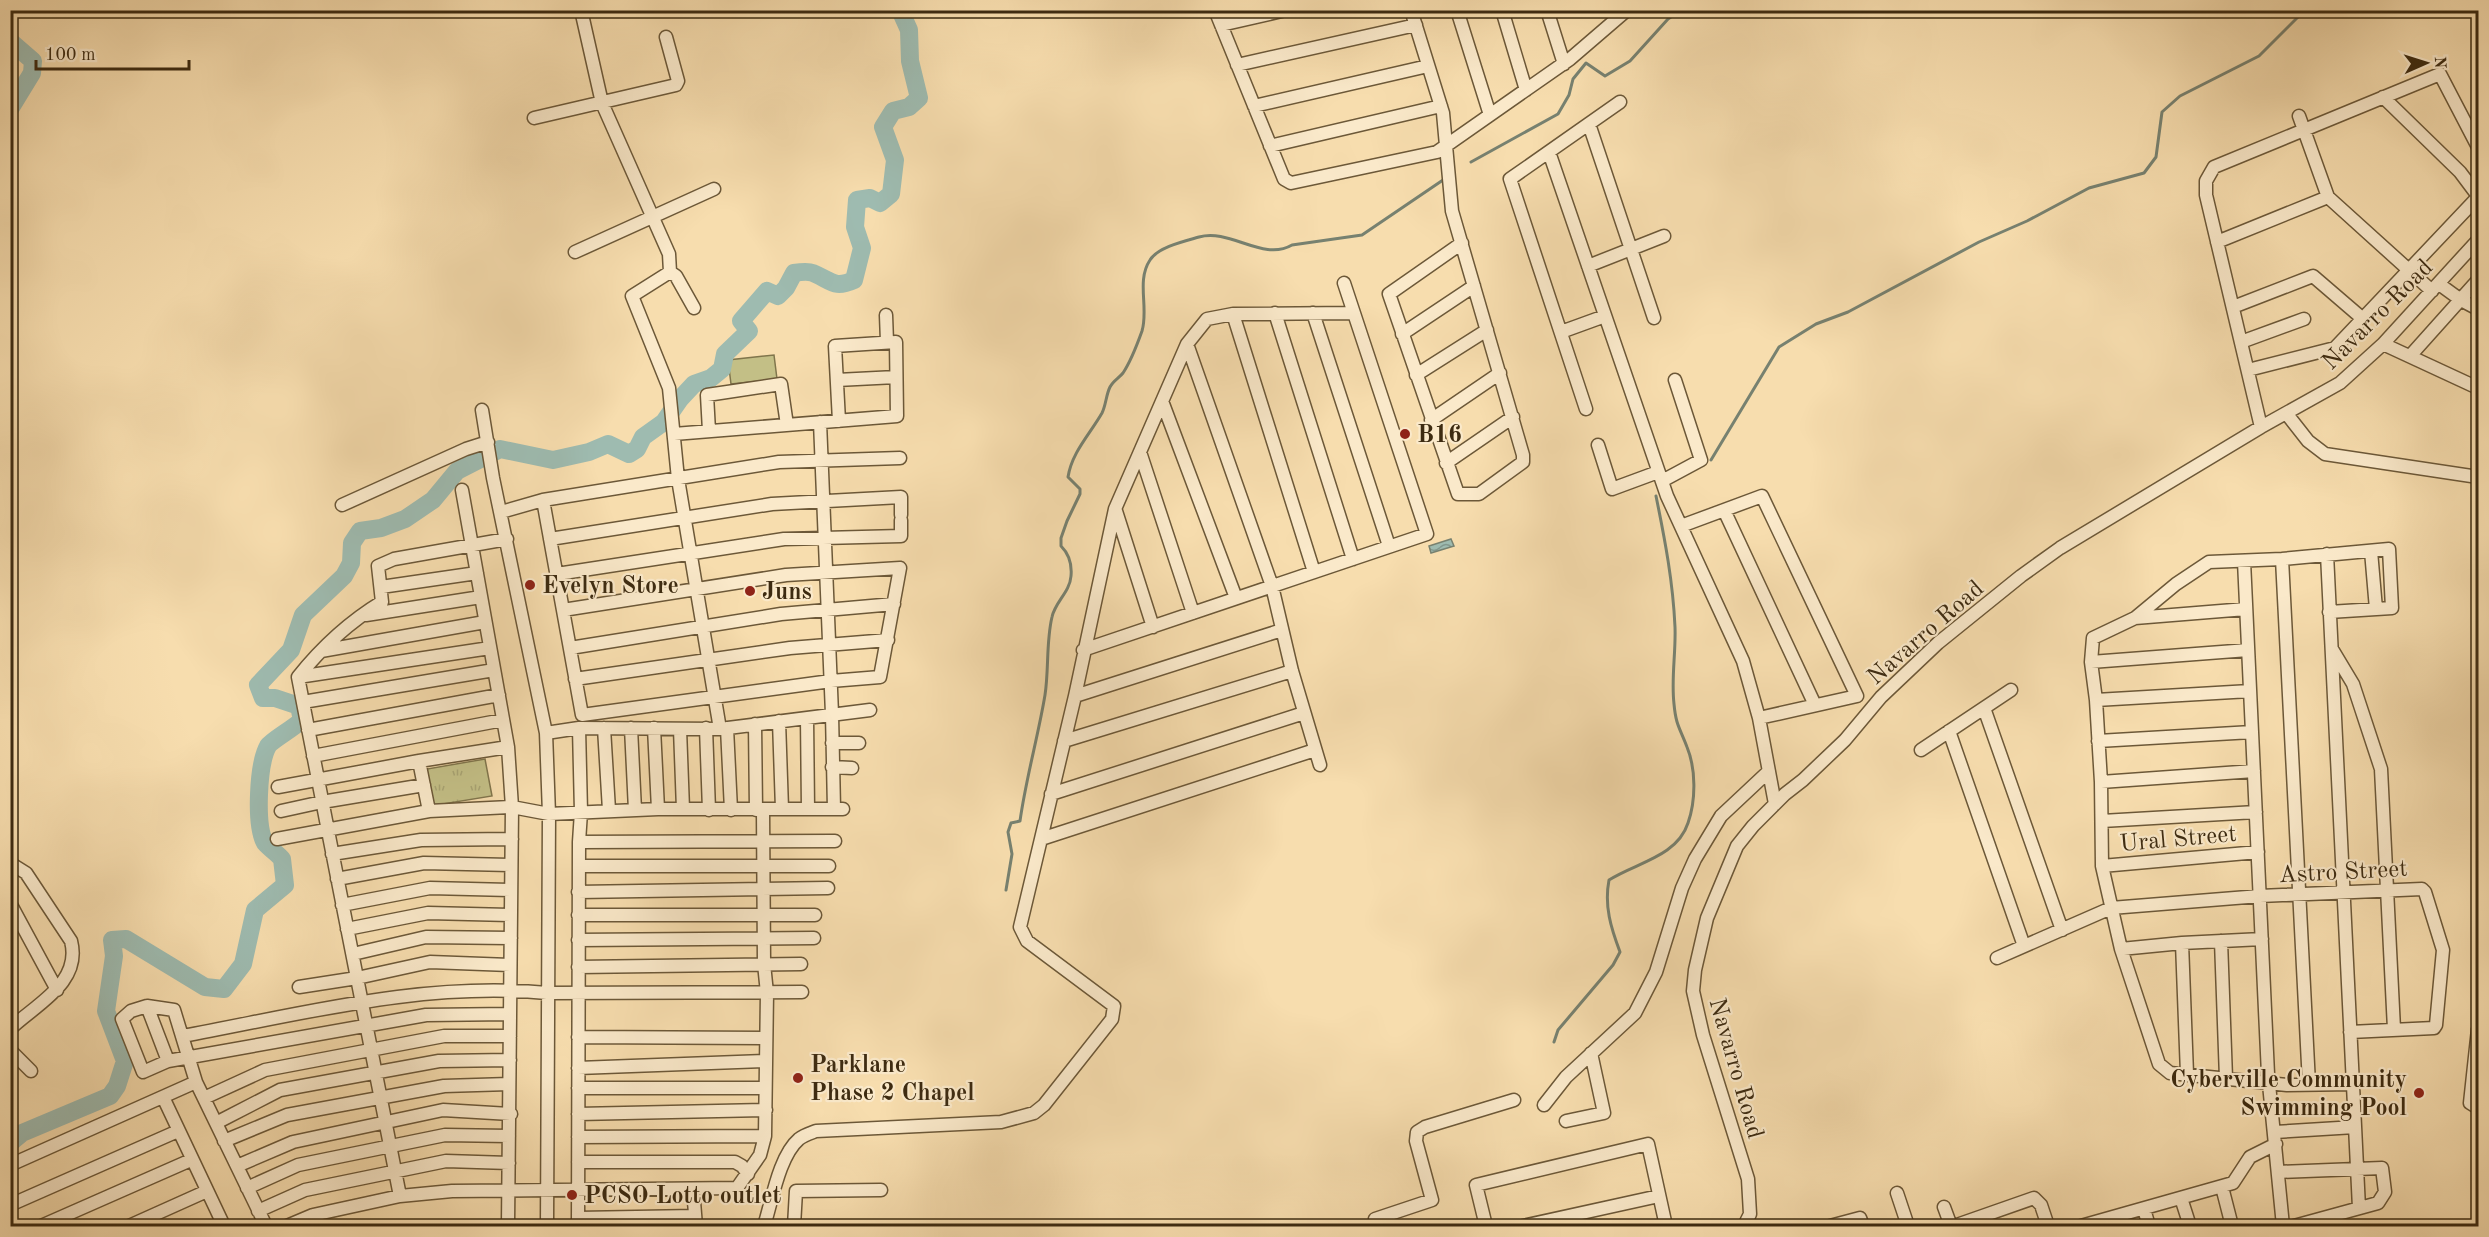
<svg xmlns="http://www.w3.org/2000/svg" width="2489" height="1237" font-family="'Old Standard TT',serif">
<defs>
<pattern id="park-tufts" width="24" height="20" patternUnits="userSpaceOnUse" patternTransform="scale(1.5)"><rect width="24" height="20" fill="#c3bf86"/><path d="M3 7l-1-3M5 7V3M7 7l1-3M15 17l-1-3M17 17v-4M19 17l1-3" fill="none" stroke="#a8a473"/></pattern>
<pattern id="water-waves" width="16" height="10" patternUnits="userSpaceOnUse" patternTransform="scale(1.5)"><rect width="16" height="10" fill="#9ebbb0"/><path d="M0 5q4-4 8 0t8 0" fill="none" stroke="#82988e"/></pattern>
</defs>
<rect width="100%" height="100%" fill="#f7ddae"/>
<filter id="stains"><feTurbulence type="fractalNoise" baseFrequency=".00333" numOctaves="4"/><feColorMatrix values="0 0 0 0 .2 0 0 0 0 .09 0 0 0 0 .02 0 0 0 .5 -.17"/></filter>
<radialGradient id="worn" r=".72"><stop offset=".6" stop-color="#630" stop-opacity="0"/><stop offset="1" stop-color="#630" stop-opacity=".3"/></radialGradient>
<path fill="url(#park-tufts)" stroke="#80754c" stroke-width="1.5" d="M485 759 492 796 431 806 427 769Z"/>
<path fill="#c3bf86" stroke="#80754c" stroke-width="1.5" d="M774 355 777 379 731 384 728 360Z"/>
<path fill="url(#water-waves)" stroke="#778170" stroke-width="1.5" d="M1451 539 1454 546 1431 553 1429 546Z"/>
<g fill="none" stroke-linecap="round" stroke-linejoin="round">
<path stroke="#778170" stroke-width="3" d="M1471 162 1558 114 1569 95 1573 79 1586 63 1605 76 1630 61 1668 19 1681 10
M1711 460 1779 347 1816 324 1848 312 1979 242 2027 221 2089 188 2144 173 2156 157 2162 112 2180 96 2259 56 2305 10
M1006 890 1012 854 1008 832 1011 823 1020 821C1026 778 1038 737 1045 695 1049 669 1046 642 1052 617 1055 602 1070 592 1071 576 1072 565 1069 554 1061 546V538L1067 521 1080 494V489L1068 477C1072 452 1090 434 1102 413 1106 405 1106 395 1110 387 1113 381 1119 378 1123 373 1131 361 1137 345 1142 331 1149 308 1136 281 1150 260 1158 247 1185 241 1199 237 1230 228 1263 262 1292 245L1362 235 1443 180
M1554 1042 1558 1030 1613 965 1620 952C1611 928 1604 906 1609 880 1635 863 1677 857 1688 823 1696 800 1696 769 1687 747 1680 728 1676 726 1674 704 1671 678 1676 653 1675 627 1673 582 1665 540 1656 496"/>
<path stroke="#9ebbb0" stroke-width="18" d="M10 41 33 61 32 73 10 109
M10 1143 22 1133 110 1096 117 1086 125 1061 106 1011 114 956 112 940 126 939 205 987 224 989 243 964 255 910 285 885 282 859C278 854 269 848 265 843 255 825 258 764 268 746 272 740 294 728 302 720L299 706 275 698H263L258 685 291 650 303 615 344 576 351 563 352 543 360 531 381 528 405 519 433 500 457 471 500 449 553 460 589 452 608 444 629 454 637 449 643 437 664 422 680 399 694 384 711 378 722 369 725 354 749 331 741 321 767 291 778 296 786 288 794 273C800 272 808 271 813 273 832 281 834 289 854 280L862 248 855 227 857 200 870 198 880 203 891 194 895 160 883 127 893 111 909 107 919 98 910 61 909 30 900 10"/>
<g stroke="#6c5838" stroke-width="15">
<path id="minor" d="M581 10 602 103 669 254 670 272 632 296 669 388 678 479 720 729
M1215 10 1284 179 1291 183 1437 152 1570 59 1627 10
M1411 10 1443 113 1452 211 1523 455V462L1479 494H1458L1389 294 1462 243
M1457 10 1490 115
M1502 10 1526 90
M1547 10 1564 64
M1221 25 1286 10
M1237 65 1416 25
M2383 97 2460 172 2478 196
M1254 106 1428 66
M2299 116 2328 197 2432 291
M534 118 676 85 678 81 666 37
M1589 124 1654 318
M1270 146 1441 106
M1549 152 1667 496 1743 661 1759 718 1775 804
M2217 242 2328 197
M575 252 714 189
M1588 266 1664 236
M670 272 676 276 694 308
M2439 284 2461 300 2478 309
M2233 307 2313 276 2363 319
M1275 313 1353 559
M1313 313 1389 546
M1233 314 1314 572
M886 315 887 342
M1561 332 1605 316
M1402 334 1474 286
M2241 342 2304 319
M1187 344 1272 586 1292 671 1320 765
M2383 344 2478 388
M2410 356 2478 280
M2248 370 2335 348 2478 197
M1416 375 1487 330
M837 380 896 377
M1162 401 1236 598
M1586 409 1510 179 1620 102
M482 410 493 478 546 733 549 814 547 1226
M2286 413 2308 441 2325 454 2478 477
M1431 420 1500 373
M820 422 832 714 834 809
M2261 427 2206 195V181L2214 167 2440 74 2478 147
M709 431 707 395 781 384 787 425
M674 434 897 416 896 342 835 346 839 421
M1598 445 1612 489 1658 472
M1140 452 1193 613
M1446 463 1513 417
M1662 481 1701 460 1675 380
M462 490 508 747 512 807 508 1226
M543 500 582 715 831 681 880 677 900 568 786 575 563 610
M342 505 466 449 488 442
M1724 510 1815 705
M1116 511 1153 627
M501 512 543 500 779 462 900 458
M1681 526 1762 496 1857 696 1759 718
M550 539 772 504 901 497V515
M2371 551 2376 609
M2327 554 2359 1208
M2282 559 2309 1084
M2244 561 2268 1074 2283 1226
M557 574 784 539 901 536V520
M381 587 477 573
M2329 612 2392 608 2389 549 2282 559 2209 562 2176 584 2135 618 2093 638 2091 662 2096 700 2101 782 2102 866 2121 949 2159 1064 2170 1073 2287 1085 2353 1084
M366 615 481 597
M2135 618 2246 609
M570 648 781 614 894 604
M2332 649 2353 684 2381 769 2394 1029
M1083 650 1427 534 1344 283
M321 651 485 622
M2091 662 2248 650
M298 677 490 648
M575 679 790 648 888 640
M1075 696 1282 630
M2096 700 2250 691
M303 702 494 670
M1984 708 2062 930
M807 718 808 809
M779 721 782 809
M755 724 756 810
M604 728 609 810
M631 728 635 810
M654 728 658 809
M706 728 709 810
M727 728 731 810
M680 729 683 809
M308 730 499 695
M1949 731 2024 946
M546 733 579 728 720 729 870 710
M1064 741 1292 671
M2098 741 2252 732
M832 743H859
M1921 750 2011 690
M313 756 503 720
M832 767 852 768
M2101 782 2254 771
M278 787 419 761
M1051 794 1304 713
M281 811 322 802 424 785
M429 811 419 761 508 747
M2102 821 2256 812
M277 839 429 811 512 807 549 814 658 809H843
M1041 839 1315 750
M579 842 835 841
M332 854 421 840 512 839
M10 863 26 873 71 941C82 983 36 1004 10 1029
M579 866H829
M2102 866 2258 852
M337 879 424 863 511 865
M578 892 828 888
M10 903 57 990
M342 905 430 888 511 890
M578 915H815
M347 929 428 913 511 915
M578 940 814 938
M2221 941 2226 1078
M2182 943 2187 1074
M2121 949 2182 943 2262 939
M353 954 426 937 511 938
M1997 958 2111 908 2260 896 2422 889 2425 892 2443 950 2436 1025 2434 1028 2350 1032
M578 967 801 964
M299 987 357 978 430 962 510 965
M147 1006 131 1011 122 1019 143 1072 168 1061 426 1015 510 1014
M2478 1029 2470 1103 2478 1108
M183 1036C302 1014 425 981 547 993L802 992
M578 1037 766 1038
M10 1050 31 1071
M168 1061 147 1006 174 1010 196 1082 266 1226
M578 1068 766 1061
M578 1088H765
M163 1097 224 1226
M204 1098 265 1070 444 1036H510
M1544 1105 1566 1077 1635 1013 1656 972 1682 888 1695 859 1721 816 1769 771
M578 1114 766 1110
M1566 1121 1604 1113 1591 1053
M216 1123 280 1090 439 1061 510 1060
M2275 1132 2355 1127
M578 1137 765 1136
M224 1141 287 1115 444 1086 509 1084
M578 1162H735L742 1166 748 1174
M10 1165 196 1082
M237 1166 293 1142 443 1110 511 1114
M2278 1172 2382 1168 2385 1192 2378 1203 2294 1226
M2222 1187 2232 1226
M247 1188 298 1165 445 1135 509 1136
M693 1189 696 1226
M1897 1193 1908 1226
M400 1196C365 1023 332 850 298 677 322 647 349 622 382 602L378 566 394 559 507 539
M2181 1198 2190 1226
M10 1205 178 1131
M1944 1207 1951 1226
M2144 1209 2149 1226
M258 1211 305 1190 446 1161 509 1163
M578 1218 695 1216
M41 1226 191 1160
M129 1226 207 1191
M287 1226 313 1215 400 1196 452 1191 737 1188 760 1155 765 1136 767 993 764 964 763 810
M578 1226 579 842 581 812 579 728
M764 1226C772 1201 779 1156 799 1139 804 1135 811 1133 816 1131L1001 1122 1034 1113 1044 1105 1112 1019 1114 1006 1027 941 1020 927 1075 696 1115 509 1187 344 1207 319 1233 314 1354 313
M794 1226 796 1191 881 1190
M1377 1226 1375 1219 1432 1200 1416 1141 1417 1132 1425 1127 1514 1100
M1486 1226 1476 1185 1648 1144 1666 1226
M1523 1226 1659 1196
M1744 1226 1750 1214 1748 1179 1703 1035 1693 991 1695 970 1707 918 1737 846 1753 826 1785 794 1803 780 1845 740 1881 697 1938 643 2021 576 2060 548 2261 427 2340 383 2383 344 2478 240
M1830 1226 1860 1218 1863 1226
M1954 1226 2034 1198 2041 1205 2048 1226
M2081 1226 2233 1183 2250 1157 2276 1144"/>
</g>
<use href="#minor" stroke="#fae9ca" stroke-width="12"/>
</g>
<g fill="#8f2418" stroke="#fae9ca" stroke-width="2">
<circle cx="1405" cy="434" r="6"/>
<circle cx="530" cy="585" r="6"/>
<circle cx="750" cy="591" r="6"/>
<circle cx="798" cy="1078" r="6"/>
<circle cx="2419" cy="1093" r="6"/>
<circle cx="572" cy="1195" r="6"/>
</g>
<g text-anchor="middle" stroke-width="4.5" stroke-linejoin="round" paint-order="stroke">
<g font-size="24" fill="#3d2b11" stroke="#fae9ca">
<text transform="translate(2377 314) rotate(-45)" y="8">Navarro Road</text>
<text transform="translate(1925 632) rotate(-41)" y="8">Navarro Road</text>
<text transform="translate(2178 838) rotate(-5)" y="8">Ural Street</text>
<text transform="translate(2343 871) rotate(-3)" y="8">Astro Street</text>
<text transform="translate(1737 1068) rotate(74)" y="8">Navarro Road</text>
</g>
<g font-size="24" font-weight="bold" fill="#3d2b11" stroke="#fae9ca" text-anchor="start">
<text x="1417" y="442">B16</text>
<text x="542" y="593">Evelyn Store</text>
<text x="762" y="599">Juns</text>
<text x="810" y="1072">Parklane<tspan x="810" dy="28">Phase 2 Chapel</tspan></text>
<text x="2407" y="1087" text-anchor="end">Cyberville Community<tspan x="2407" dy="28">Swimming Pool</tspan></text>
<text x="584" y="1203">PCSO Lotto outlet</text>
</g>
</g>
<rect width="2489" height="1237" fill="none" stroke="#f7ddae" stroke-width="36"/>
<rect x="12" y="12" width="2465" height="1213" fill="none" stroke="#3d2b11" stroke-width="3"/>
<rect x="18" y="18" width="2453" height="1201" fill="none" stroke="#3d2b11" stroke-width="1.5"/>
<g transform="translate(2426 63) rotate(87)" stroke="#fae9ca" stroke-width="4.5" paint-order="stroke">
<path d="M0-4.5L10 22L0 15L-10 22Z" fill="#3d2b11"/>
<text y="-9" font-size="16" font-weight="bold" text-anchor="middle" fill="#3d2b11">N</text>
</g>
<path d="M36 60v9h153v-9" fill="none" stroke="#3d2b11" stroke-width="3"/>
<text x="45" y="60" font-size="18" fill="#3d2b11" stroke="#fae9ca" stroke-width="4.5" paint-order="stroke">100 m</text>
<rect width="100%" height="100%" filter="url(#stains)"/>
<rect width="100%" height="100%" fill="url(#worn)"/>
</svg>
